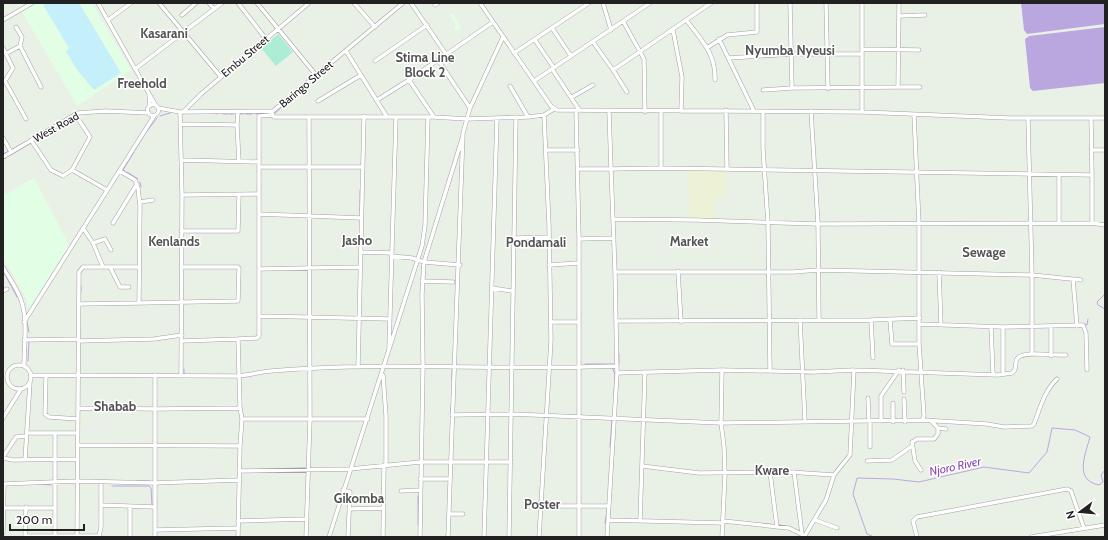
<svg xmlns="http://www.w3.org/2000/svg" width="1108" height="540" viewBox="0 0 1108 540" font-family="Cabin,sans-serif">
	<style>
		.commercial { fill: #edf2d6 }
		.education { fill: #e2ffe6 }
		.grass { fill: #adecd5 }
		.park { fill: #c4effb }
		.parking { fill: #ededed }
		.water { fill: #bba7e0 }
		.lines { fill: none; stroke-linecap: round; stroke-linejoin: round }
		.stream { stroke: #bba7e0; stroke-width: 1 }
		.minor-casing { stroke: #a2a2a2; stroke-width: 4.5 }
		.minor { stroke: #fff; stroke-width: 3.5 }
		.labels { text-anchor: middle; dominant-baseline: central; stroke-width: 3; stroke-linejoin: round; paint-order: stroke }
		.street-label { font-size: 11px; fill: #212121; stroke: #fff }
		.water-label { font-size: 12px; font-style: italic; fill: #8d49b4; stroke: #fff }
		.quarter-label { font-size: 13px; font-weight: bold; fill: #545454; stroke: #fff }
	</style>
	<rect width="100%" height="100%" fill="#e9f1e7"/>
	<!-- commercial -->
	<path class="commercial" d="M 688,171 L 726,172 L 726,195 L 715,196 L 716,219 L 690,217 Z"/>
	<!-- education -->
	<path class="education" d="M 17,3 L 92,3 L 131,70 L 77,106 Z
		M 453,13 L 461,28 L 456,31 L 454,27 L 456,26 L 450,15 Z
		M 34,178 L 69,245 L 29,309 L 25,295 L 3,258 L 3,196 Z"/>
	<!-- grass -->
	<path class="grass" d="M 278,34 L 293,52 L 276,66 L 261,48 Z"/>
	<!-- park -->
	<path class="park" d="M 46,3 L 79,3 L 121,73 L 94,90 L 77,70 L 66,51 L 69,48 L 43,5 Z"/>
	<!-- parking -->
	<path class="parking" d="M 88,427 L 100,427 L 100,435 L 88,435 Z"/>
	<!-- water -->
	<path class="water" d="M 1021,3 L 1105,3 L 1105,24 L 1027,34 L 1024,30 Z
		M 1105,27 L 1105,83 L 1033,91 L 1030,88 L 1025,39 L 1029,36 Z"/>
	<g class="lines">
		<!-- stream -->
		<path class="stream" d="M 415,74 L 444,53
			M 321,75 L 327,69
			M 317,78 L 320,76
			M 310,84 L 315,80
			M 304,90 L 308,86
			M 297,95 L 302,91
			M 291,100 L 295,97
			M 287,103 L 289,101
			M 281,108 L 285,105
			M 213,113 L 217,114
			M 275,113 L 280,109
			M 223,114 L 228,114
			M 230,114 L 233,114
			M 240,114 L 243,114
			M 246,114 L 252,114
			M 256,114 L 261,114
			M 160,116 L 170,113
			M 43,131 L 53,126
			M 147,131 L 157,118
			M 45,134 L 54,129
			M 11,150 L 25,142
			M 135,150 L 146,132
			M 3,154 L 9,151
			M 9,156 L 31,143
			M 3,159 L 6,158
			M 125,171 L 123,170 L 134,152
			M 127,172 L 138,179
			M 140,182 L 141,187
			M 360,197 L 360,190
			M 360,204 L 360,198
			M 360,206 L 360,210
			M 3,271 L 17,297
			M 81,286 L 81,292
			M 1105,294 L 1097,302 L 1098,305 L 1105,309
			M 27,322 L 29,332
			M 1083,324 L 1087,325 L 1088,319
			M 77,349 L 77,341
			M 28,361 L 29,341
			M 585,364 L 614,364
			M 619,364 L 619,354
			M 612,367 L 615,374 L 614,393
			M 184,369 L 184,374
			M 452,369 L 452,381
			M 451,412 L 451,407
			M 610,447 L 612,420
			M 137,481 L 149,481
			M 39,484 L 51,485
			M 112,486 L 149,486 L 151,488 L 152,505
			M 539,501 L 539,506
			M 605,523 L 607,510
			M 418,525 L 418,496
			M 874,537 L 867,534 L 853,494 L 857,478 L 893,479 L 919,482 L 984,467 L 1029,473 L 1047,452 L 1052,428 L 1075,430 L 1090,437 C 1086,453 1073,480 1099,485 L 1103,482 L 1101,475 L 1105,470"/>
		<defs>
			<path id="minor" d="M 98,3 L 156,106
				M 159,3 L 221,77
				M 209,3 L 214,9
				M 238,3 L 266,39
				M 257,3 L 316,75
				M 354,3 L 375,27
				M 411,3 L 446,54
				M 480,3 L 551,106 L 557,110 L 862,112 L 862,3
				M 603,3 L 611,30
				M 790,3 L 792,88 L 898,87 L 899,3
				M 826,3 L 828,89
				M 435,5 L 438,3
				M 182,15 L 196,3
				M 900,16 L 925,15
				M 3,20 L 32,3
				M 108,20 L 131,3
				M 623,21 L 644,59 L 645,112
				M 687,21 C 702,41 716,54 715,80
				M 16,27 L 22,37 L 20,46
				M 552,28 L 571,56
				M 673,30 L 682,77 L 681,111
				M 719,39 L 754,111
				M 535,40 L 554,68
				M 593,42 L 613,70 L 711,3
				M 3,48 L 13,68 L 5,81 L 26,119
				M 707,48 L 727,35 L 757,32 L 757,3
				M 862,49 L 919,50
				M 346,51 L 387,117
				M 7,53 L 20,46 L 41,87
				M 514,53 L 589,3
				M 729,58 L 791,54 L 862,54
				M 438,60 L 493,22
				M 375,61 L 427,25
				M 135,69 L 222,3
				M 552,69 L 580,111
				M 613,70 L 627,92
				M 409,80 L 438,60 L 470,108
				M 534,81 L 650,3
				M 510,86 L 528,117
				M 898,87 L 920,87
				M 763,90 L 792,88
				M 149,94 L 150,106
				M 572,97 L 593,85
				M 377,100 L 409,80 L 434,117
				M 318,101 L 361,75
				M147.5 110a5.5 5.5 0 1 1 11 0a5.5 5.5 0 1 1-11 0Z
				M 158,108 L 180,112 L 273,111 L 403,3
				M 726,110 L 727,170
				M 576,111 L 579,239 L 579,537
				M 609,111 L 611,169 L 661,168 L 1092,175 L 1092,223
				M 661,111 L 661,168
				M 811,111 L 818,224 L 819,320
				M 180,112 L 182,195 L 181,376
				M 183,112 L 201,94 L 309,3
				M 271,112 L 274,117 L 434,117 L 467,119 L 528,117 L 544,115 L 554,109
				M 763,112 L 763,149 L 768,223 L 770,371
				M 862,112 L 1009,118 L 1105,118
				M 75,114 L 90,137 L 72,170 L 107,190
				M 1091,118 L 1092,175
				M 180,124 L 237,125 L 239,161
				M 237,125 L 238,112
				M 3,138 L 11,152
				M 31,140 L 51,170 L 63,176 L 72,170
				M 546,150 L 578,150
				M 1092,150 L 1105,150
				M 3,157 L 78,113 L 106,111 L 149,113
				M 181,160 L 259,162
				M 259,167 L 363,167
				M 578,169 L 611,169 L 615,272 L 617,373 L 607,537
				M 182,195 L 259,194
				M 140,202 L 153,200
				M 259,214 L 361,218
				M 613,219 L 696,220 L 818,224 L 1092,223 L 1105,225
				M 113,223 L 137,184
				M 1059,223 L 1059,175
				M 83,228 L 93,243 L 103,267
				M 181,231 L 238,231 L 239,195
				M 515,238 L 549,237
				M 579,239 L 614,238
				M 93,243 L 105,239 L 111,250
				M 361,252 L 392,253
				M 391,256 L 412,258 L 424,262 L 422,294 L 423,366 L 420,537
				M 460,265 L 424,262 L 462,139
				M 549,265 L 579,263
				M 3,267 C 9,278 17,288 21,300 C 28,318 24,346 24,365
				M 110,267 L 120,287 L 129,287
				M 259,269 L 360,267
				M 678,271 L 681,322
				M 615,272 L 793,272 L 818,270 L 1032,275 L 1028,118
				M 939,272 L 941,325
				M 1073,279 L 1077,326
				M 422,281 L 453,282
				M 492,288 L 512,291
				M 3,291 L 7,289
				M 139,303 L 238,301 L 239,269 L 238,267 L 182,267
				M 79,304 L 139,303 L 140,206 L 138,188 L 135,180 L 120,171
				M 259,316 L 390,319
				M 800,320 L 805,421
				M 871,320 L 873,358
				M 890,320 L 892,344 L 919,344
				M 617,321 L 871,320 L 920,318
				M 24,322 L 154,116
				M 550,322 L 579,322
				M 919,324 L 1003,327 L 1083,325 L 1086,333 L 1087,370
				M 991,327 L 993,374
				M 238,339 L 257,338 L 259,336 L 259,116 L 272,115
				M 24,340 L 77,339 L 79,341 L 154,339 L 182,335
				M 389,348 L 396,117
				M 1032,353 L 1032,275 L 1081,280
				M 1051,356 L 1051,326
				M7 377a12 12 0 1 1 24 0a12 12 0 1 1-24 0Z
				M 358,367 L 364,116
				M 903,370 L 904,392
				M 617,373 L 722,370 L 814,372 L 854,370 L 998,375 L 1012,373 C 1018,369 1014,364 1017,359 C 1022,350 1056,356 1066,355
				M 1003,374 L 1003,327
				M 31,375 L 238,376 C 249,375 260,372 271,371 C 386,361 502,371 617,366
				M 46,375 L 45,414 L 49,417 L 78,419
				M 383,375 L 386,416 L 386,464
				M 868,398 L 869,421
				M 904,399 L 905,422
				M 79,408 L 156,409 L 240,408 L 238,339 L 182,341
				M 240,408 L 242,419 L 240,446
				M 452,415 L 512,414 L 721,423 L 922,420 L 924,416 L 919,344 L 919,224 L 914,115
				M 3,418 L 21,389
				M 242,419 L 368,419
				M 922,420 L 987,424 L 1004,427 L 1032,426 L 1034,424 C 1040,409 1044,391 1057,379
				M 870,421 L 870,447
				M 881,421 L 881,396 L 899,370
				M 931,421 L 938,428 L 946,429
				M 893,422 L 893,403
				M 27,433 L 77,433
				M 77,445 L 240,446 L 238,537
				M 3,457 L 16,437 L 26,436
				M 3,458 L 13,460 L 77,459
				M 25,460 L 30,382
				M 867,461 L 892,460 L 912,446
				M 642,466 L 699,473 L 789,472 L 834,475
				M 921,470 L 915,461 L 912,442 L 917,439 L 934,439 L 938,434 L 938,428
				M 239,471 L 350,469 L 420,462 L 511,462
				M 770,472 L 777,527
				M 794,472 L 802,534
				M 420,479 L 450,479
				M 3,484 L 77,481 L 154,483 L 238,480
				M 343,490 L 350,492 L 348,537
				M 401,491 L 420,490
				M 101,505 L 154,507
				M 541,506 L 609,506
				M 4,508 L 55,508
				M 349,509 L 384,508
				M 449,514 L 463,514
				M 608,520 L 723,523
				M 815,520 L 837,528
				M 238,521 L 307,519
				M 640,521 L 645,372
				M 723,521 L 789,528 L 805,536
				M 155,530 L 238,528
				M 3,533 L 4,484
				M 25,536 L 99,536 L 101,527 L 101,482
				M 25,537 L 26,507
				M 55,537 L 55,433
				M 77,537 L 79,272 L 83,267 L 139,267
				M 130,537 L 130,507
				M 155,537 L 155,375
				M 306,537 L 310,419 L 309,117
				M 329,537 L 422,246 L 425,226 L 428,117
				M 383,537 L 384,465
				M 447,537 L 448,537 L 463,133 L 470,108 L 503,37
				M 484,537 L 497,118
				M 509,537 L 516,117
				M 539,537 L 551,340 L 549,225 L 544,115
				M 722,537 L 725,474 L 724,446 L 721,423 L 722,370
				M 804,537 L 826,500 L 834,475 L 850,455 L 854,370
				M 917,537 L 913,521 L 917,517 L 1067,489 L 1071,491 L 1084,528
				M 1031,537 L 1105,525"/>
		</defs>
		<!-- minor casing -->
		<use href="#minor" class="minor-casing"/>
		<!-- minor -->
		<use href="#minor" class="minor"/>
	</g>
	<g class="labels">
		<!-- street labels -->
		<g class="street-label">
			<text transform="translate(245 56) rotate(-40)">Embu Street</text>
			<text transform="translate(306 84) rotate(-40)">Baringo Street</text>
			<text transform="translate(56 127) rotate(-29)">West Road</text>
		</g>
		<!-- water labels -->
		<g class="water-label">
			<text transform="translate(955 466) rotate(-12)">Njoro River</text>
		</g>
		<!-- quarter labels -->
		<g class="quarter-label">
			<text x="164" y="33">Kasarani</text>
			<text x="790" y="50">Nyumba Nyeusi</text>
			<text x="425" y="57">Stima Line<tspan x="425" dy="15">Block 2</tspan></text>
			<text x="142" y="83">Freehold</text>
			<text x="357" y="240">Jasho</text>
			<text x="174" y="241">Kenlands</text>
			<text x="689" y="241">Market</text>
			<text x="536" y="242">Pondamali</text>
			<text x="984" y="252">Sewage</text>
			<text x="115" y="406">Shabab</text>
			<text x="772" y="470">Kware</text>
			<text x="359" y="498">Gikomba</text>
			<text x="542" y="504">Poster</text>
		</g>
	</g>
	<!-- border -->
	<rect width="1108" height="540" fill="none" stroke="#212121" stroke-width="8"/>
	<!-- north arrow -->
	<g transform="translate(1080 512) rotate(254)" stroke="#ffffff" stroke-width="3" paint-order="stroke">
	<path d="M0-3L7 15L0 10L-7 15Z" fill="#212121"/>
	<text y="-6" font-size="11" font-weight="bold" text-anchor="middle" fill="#212121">N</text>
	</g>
	<!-- scale -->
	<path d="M10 524v6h74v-6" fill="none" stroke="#212121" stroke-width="2"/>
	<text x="16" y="524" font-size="12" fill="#212121" stroke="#ffffff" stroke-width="3" paint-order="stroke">200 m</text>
</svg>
